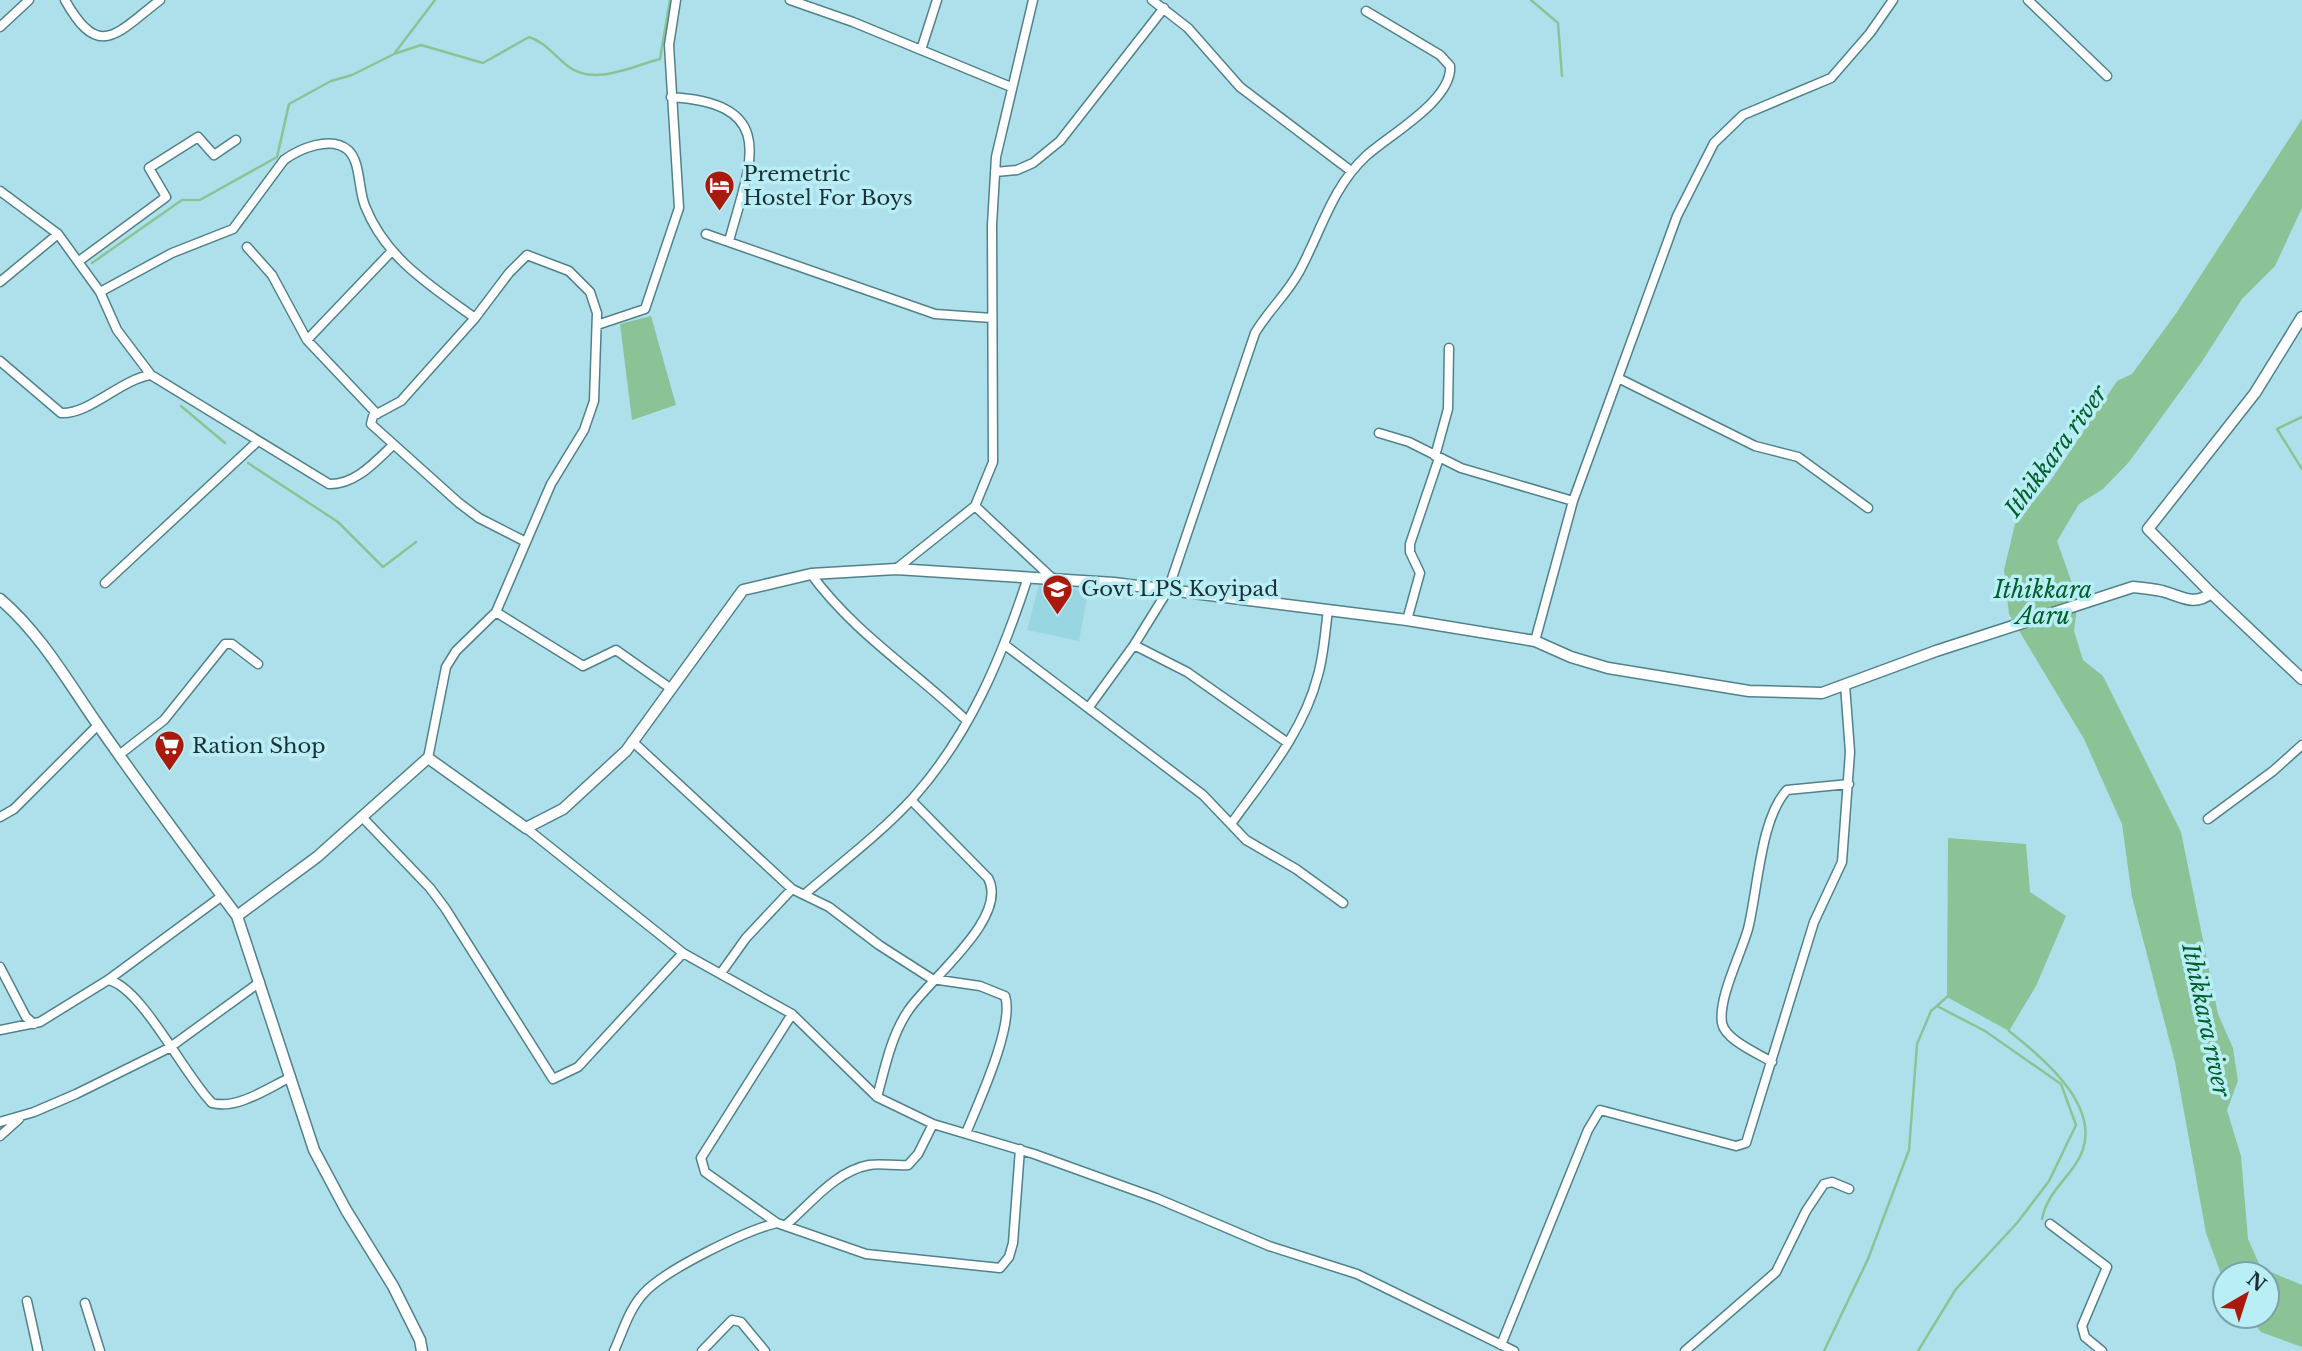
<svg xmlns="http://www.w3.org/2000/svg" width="2302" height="1351" viewBox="0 0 2302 1351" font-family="'Libre Baskerville',serif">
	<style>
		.built { fill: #98d6e1 }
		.water { fill: #8bc396 }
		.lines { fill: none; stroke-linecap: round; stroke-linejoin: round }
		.stream { stroke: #8bc396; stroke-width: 2.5 }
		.minor-casing { stroke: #51828a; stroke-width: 11 }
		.tertiary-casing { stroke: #51828a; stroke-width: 13 }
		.minor { stroke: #fff; stroke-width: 8 }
		.tertiary { stroke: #fff; stroke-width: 10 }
		.labels { text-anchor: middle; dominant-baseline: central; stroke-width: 7; stroke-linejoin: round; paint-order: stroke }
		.poi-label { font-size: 21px; fill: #1c3134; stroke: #baeef7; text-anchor: start }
		.water-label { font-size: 23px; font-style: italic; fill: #015f29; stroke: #baeef7 }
	</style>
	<rect width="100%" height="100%" fill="#ade0ea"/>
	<!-- built -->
	<path class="built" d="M 1040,581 L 1088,592 L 1079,641 L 1027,630 Z"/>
	<!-- water -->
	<path class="water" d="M 2302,119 L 2302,208 L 2275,266 L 2242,299 L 2201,363 L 2129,462 L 2103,489 L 2079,504 L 2057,541 L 2078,600 L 2074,631 L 2083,660 L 2103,676 L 2181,832 L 2218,1014 L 2233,1048 L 2238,1081 L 2227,1110 L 2241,1156 L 2248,1239 L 2261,1268 L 2302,1285 L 2302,1347 L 2261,1332 L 2248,1316 L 2267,1316 L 2267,1274 L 2225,1274 L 2225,1285 L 2206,1233 L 2175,1062 L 2132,897 L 2122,824 L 2084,739 L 2009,614 L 2004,570 L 2015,524 L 2051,480 L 2117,381 L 2132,374 L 2177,312 Z
		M 651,316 L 676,405 L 632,420 L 620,324 Z
		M 1948,838 L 2026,844 L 2030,892 L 2066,916 L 2036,986 L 2009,1031 L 1947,997 Z"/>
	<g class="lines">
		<!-- stream -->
		<path class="stream" d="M 1531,0 L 1558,23 L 1562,76
			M 394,54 L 435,0
			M 92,263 L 182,200 L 200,200 L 277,157 L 289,104 L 331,81 L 352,75 L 394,54 L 421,45 L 483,63 L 529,37 C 547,43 554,56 569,67 C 595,86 632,66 660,59 L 670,0
			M 181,406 L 225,443
			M 2302,417 L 2277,429 L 2302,469
			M 248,463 L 338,522 L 383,567 L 416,542
			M 2009,1031 C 2046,1060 2111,1114 2075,1165 C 2062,1184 2047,1195 2042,1219
			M 1824,1351 L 1868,1259 L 1909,1150 L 1917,1044 L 1931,1011 L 1947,997
			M 1918,1351 L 1956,1289 L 2017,1223 L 2049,1181 L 2076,1125 L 2061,1084 L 1985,1031 L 1937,1006"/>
		<defs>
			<path id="minor" d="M 65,0 C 99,61 116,34 160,0
				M 790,0 L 853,22 L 1011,87
				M 1152,0 L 1188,28 L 1240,87 L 1351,171
				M 2028,0 L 2107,76
				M 0,27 L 29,0
				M 921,50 L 937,0
				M 671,97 C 781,104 750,163 729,241
				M 995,172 L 1017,170 L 1033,163 L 1060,141 L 1164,8
				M 0,191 L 58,234
				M 706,234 L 935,314 L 992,318
				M 247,247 L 272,275 L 307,340 L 377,414
				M 79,261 L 166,197 L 149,168 L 198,137 L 214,155 L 236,140
				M 0,282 L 58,234 L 100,292 L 172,253 L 233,229 L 284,160 C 299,149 331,135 348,150 C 361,162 358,189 365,206 C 386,259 431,286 475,318 L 509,273 L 527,255 L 569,271 L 590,292 L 597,313 L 594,401 L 584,430 L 551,484 L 496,612 L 456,651 L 446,667 L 428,758
				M 100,292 L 117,330 L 151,375
				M 475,318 L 401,401 L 373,416 L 371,424 L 459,503 L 479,518 L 526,542
				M 597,325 L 645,309 L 679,208 L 669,45 L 676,0
				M 307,340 L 391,252
				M 0,361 L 61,413 C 89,415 121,379 151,375 L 329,484 C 355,485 375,462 392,446
				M 1618,378 L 1755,446 L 1798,457 L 1868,508
				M 1379,433 L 1409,442 L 1461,468 L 1573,501
				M 1435,456 L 1448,409 L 1449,348
				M 975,506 L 1053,579
				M 896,569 L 975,506 L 993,462 L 992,225 L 996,157 L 1033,0
				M 811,574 C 854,633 915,671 967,721
				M 105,583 L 258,441
				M 496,612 L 583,666 L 616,650 L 670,688
				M 1407,620 L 1420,573 L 1410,552 L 1410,544 L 1439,458
				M 1535,641 L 1573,501 L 1677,216 L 1714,143 L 1743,115 L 1831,78 L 1870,33 L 1893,0
				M 1005,645 L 1203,795 L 1246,840 L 1296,869 L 1343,903
				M 1134,645 L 1187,672 L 1288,743
				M 1089,707 L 1134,645 L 1168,590 L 1255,333 C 1268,311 1287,294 1299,272 C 1320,234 1332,187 1366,156 C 1389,135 1453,100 1450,66 L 1440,55 L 1366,11
				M 632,741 L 792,889 L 829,907 L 879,945 L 932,979 L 980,986 L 1005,996 C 1015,1024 978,1104 966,1133
				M 119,755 L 164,720 L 225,644 L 232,644 L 258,664
				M 0,817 L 14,809 L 98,725
				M 362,817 L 430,888 L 445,908 L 553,1079 L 578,1067 L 683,953
				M 2208,819 L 2273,771 L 2302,745
				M 1231,824 C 1264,778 1304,731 1318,675 C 1324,654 1325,632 1328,610
				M 526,828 L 683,953 L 792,1014 L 877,1097 L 933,1124 L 1034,1154 L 1156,1198 L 1269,1246 L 1357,1274 L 1514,1351
				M 805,894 C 841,863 881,833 913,798 C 970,734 1002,657 1028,577
				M 0,967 L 26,1017 L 34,1024
				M 721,973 L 746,938 L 792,889
				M 108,980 L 222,896
				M 0,1030 L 40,1022 L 108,980 C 141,986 184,1075 212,1103 C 237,1110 268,1088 291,1077
				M 1772,1062 C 1759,1054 1725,1040 1722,1023 C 1718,998 1741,954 1748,929 C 1758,890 1760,819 1787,790 L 1849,784
				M 877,1097 C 885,1068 891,1036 908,1011 C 927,981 1010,918 988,878 L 911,800
				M 0,1122 L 34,1112 L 76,1094 L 169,1048 L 260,982
				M 0,1136 L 19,1119
				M 777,1223 L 705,1172 L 701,1158 L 792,1014
				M 787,1224 C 811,1203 836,1171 869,1165 C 881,1163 895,1166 908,1165 L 918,1154 L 933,1124
				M 2050,1224 L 2107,1267 L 2082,1326 L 2085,1337 L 2102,1351
				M 27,1301 L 38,1351
				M 85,1303 L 100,1351
				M 1501,1345 L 1588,1130 L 1600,1110 L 1736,1146 L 1746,1143 L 1814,922 L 1842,862 L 1850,752 L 1845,685
				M 614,1351 C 623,1331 629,1309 644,1293 C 665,1270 746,1230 777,1223 L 866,1254 L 1000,1268 L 1009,1257 L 1013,1243 L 1020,1149
				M 702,1351 L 732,1320 L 741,1322 L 765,1351
				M 1685,1351 L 1776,1272 L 1806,1211 L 1824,1184 L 1832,1182 L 1849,1189"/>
			<path id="tertiary" d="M 2211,593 L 2302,679
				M 0,599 C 41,634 68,682 98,725 C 143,790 190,853 237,916 L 317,857 L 428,758 L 526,828 L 563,809 L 626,751 L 743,590 L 811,574 L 896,569 L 1114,583 L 1407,620 L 1535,641 L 1571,657 L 1608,668 L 1749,691 L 1822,693 L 1936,651 L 2133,587 C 2143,588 2153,589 2162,591 C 2181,596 2194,607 2211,593 L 2148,529 L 2255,393 L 2302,317
				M 237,916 L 314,1150 L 346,1210 L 393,1286 L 420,1340 L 422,1351"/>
		</defs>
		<!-- minor casing -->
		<use href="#minor" class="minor-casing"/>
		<!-- tertiary casing -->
		<use href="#tertiary" class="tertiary-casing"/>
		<!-- minor -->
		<use href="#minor" class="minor"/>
		<!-- tertiary -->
		<use href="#tertiary" class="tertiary"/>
	</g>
	<!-- icons -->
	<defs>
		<symbol id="hotel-pin" viewBox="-11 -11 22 30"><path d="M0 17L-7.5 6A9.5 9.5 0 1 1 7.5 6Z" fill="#aa190c" stroke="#baeef7"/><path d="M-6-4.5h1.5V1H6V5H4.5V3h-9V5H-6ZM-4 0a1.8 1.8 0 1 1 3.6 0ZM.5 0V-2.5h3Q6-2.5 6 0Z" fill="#fff"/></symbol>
		<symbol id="school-pin" viewBox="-11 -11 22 30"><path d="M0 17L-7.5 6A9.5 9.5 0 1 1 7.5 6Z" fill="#aa190c" stroke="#baeef7"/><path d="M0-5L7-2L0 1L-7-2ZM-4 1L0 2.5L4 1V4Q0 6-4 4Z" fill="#fff"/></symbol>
		<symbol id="supermarket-pin" viewBox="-11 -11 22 30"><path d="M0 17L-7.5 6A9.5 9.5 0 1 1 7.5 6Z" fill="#aa190c" stroke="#baeef7"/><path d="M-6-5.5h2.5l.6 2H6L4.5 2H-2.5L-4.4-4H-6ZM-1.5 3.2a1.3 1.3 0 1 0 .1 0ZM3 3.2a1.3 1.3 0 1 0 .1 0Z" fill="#fff"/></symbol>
	</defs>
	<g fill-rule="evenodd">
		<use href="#hotel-pin" x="702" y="168" width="35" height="47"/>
		<use href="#school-pin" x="1040" y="572" width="35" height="47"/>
		<use href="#supermarket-pin" x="152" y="728" width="35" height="47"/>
	</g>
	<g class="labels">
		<!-- poi labels -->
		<g class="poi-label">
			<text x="743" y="174">Premetric<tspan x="743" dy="24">Hostel For Boys</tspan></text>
			<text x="1081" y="589">Govt LPS Koyipad</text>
			<text x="192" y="746">Ration Shop</text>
		</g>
		<!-- water labels -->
		<g class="water-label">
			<text transform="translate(2056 451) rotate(-54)">Ithikkara river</text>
			<text x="2043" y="590">Ithikkara<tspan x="2043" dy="26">Aaru</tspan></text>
			<text transform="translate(2206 1020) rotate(78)">Ithikkara river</text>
		</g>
	</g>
	<!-- north arrow -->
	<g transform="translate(2246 1295) rotate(39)"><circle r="33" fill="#baeef7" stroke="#7ba2a9" stroke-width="2"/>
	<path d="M0-5L12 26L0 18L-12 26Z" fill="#aa190c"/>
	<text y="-10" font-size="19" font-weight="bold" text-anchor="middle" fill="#1c3134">N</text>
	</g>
</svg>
